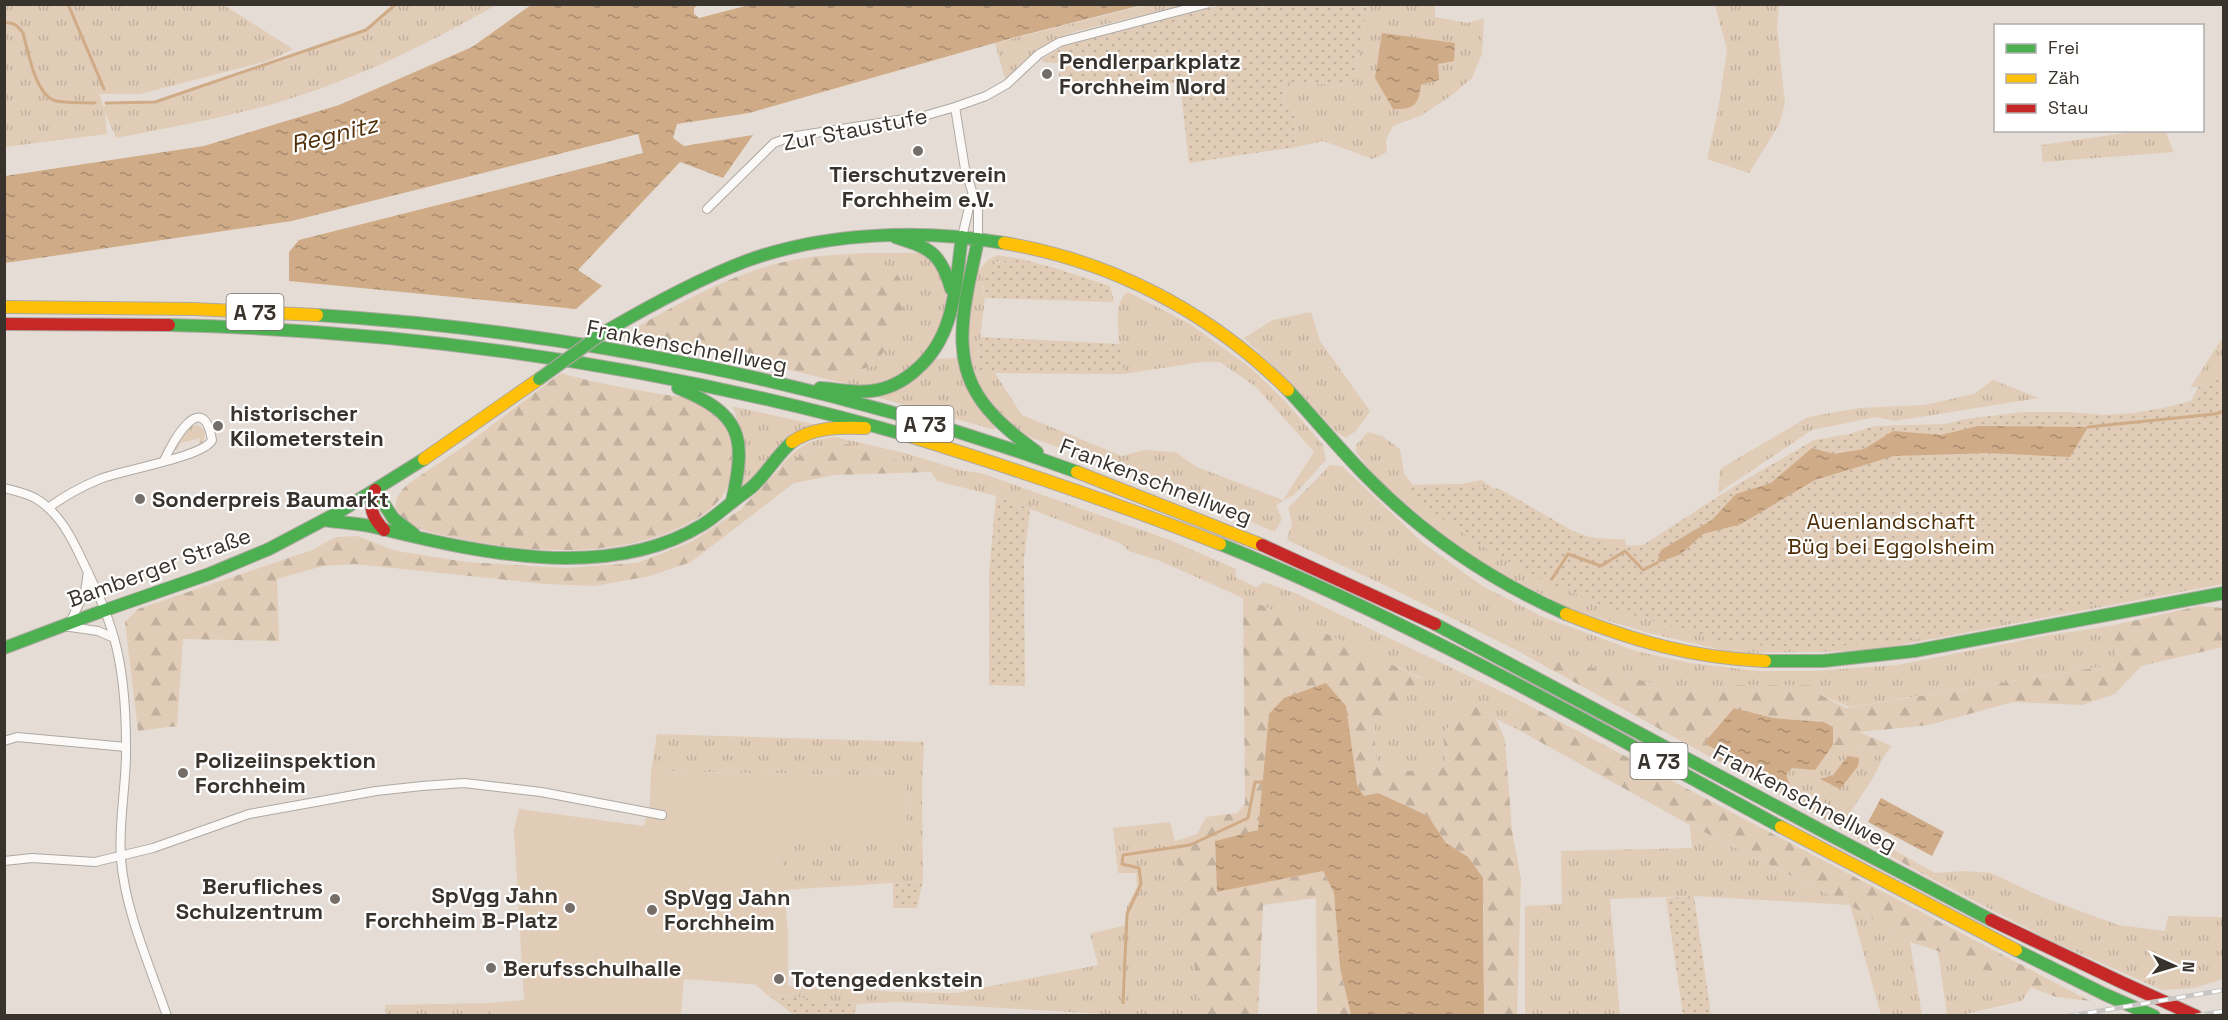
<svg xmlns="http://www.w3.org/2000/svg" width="2228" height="1020" viewBox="0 0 2228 1020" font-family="'Space Grotesk',sans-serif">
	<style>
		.grass { fill: url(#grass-tufts); fill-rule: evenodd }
		.forest { fill: url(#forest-firs) }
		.park { fill: url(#park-dots) }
		.pitch { fill: #e1ccb7 }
		.water { fill: url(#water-ripples) }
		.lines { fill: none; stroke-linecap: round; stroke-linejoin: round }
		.stream { stroke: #cfab87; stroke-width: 3 }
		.street-casing { stroke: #aea8a2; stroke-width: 10 }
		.fast-casing { stroke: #aea8a2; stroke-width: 14 }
		.slow-casing { stroke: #aea8a2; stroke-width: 14 }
		.jam-casing { stroke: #aea8a2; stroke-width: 14 }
		.street { stroke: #fbfaf9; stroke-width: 8 }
		.fast { stroke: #4caf50; stroke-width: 12 }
		.slow { stroke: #ffc107; stroke-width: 12 }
		.jam { stroke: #c62828; stroke-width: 12 }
		.rail-casing { stroke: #c8c5c3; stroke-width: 5 }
		.rail { stroke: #fff; stroke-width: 3; stroke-dasharray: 9; stroke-linecap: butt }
		.fast-bridge-casing { stroke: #aea8a2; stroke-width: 14; stroke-linecap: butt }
		.fast-bridge { stroke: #4caf50; stroke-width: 12 }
		.poi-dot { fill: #756e68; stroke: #fff; stroke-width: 2 }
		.labels { text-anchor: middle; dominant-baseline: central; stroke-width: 4.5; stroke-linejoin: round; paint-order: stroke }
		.shield { fill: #fff; stroke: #74706c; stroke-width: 1.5 }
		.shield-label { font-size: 21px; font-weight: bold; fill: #39332d }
		.poi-label { font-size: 22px; font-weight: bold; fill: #39332d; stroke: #fff; text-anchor: start }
		.street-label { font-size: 22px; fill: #39332d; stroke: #fff }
		.park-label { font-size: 22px; fill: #4e2e06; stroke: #fff }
		.water-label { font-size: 24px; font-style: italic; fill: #513009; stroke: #fff }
	</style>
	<defs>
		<pattern id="grass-tufts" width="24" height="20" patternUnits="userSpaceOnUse" patternTransform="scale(1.5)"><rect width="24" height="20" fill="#e1ccb7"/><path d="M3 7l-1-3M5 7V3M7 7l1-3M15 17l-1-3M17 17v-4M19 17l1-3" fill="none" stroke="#c2b09e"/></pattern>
		<pattern id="forest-firs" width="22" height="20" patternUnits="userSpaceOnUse" patternTransform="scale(1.5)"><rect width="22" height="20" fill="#e1ccb7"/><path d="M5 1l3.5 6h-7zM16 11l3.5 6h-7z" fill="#c2b09e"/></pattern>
		<pattern id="park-dots" width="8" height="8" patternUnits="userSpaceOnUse" patternTransform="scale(1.5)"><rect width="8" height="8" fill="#e1ccb7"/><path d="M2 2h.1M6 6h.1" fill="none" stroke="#c2b09e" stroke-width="1.8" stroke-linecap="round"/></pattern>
		<pattern id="water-ripples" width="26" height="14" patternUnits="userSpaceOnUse" patternTransform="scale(1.5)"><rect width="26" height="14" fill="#cfab87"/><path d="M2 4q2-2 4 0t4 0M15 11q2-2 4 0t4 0" fill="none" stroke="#a98c6f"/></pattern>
	</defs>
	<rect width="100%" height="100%" fill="#e5ddd5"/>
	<!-- grass -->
	<path class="grass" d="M 4,5 L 224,5 L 293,49 L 271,60 L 140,94 L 99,94 L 104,108 L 106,103 L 156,102 L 366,30 L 396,5 L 496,5 C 421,48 342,86 258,108 C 211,120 163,129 116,138 L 105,112 L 107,134 L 5,147 Z
		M 1146,5 L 1184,5 L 1077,31 L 1055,39 L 1005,79 L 995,43 Z
		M 1367,5 L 1435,5 L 1435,17 L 1468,23 L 1484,18 L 1482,54 L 1472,78 L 1452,95 L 1422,115 L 1393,126 L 1386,140 L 1387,152 L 1373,159 L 1323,141 L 1296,147 L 1294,108 L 1284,106 L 1286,82 L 1354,85 ZM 1382,33 L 1439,80 L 1421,85 Z
		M 1732,5 L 1779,5 L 1777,28 L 1785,103 L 1779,125 L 1749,173 L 1707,159 L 1718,110 L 1727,50 L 1715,5 L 1732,6 Z
		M 2140,131 L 2165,131 L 2174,152 L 2043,162 L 2041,145 Z
		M 868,253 L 919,253 L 934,259 L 945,278 L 947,300 L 941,330 L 919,363 L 881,385 L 859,386 L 826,379 L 873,366 L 870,269 Z
		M 997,255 L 1021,259 L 996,262 L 982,286 L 985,298 L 976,370 L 995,373 L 1022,415 L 1122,456 L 1144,450 L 1175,452 L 1197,467 L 1283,500 L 1314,452 L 1256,387 L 1220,362 L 1201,362 L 1124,374 C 1122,356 1109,303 1128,292 L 1190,324 L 1251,368 L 1284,400 L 1323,445 L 1326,460 L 1294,495 L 1283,500 L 1276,506 L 1282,519 L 1275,532 L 1146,477 L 1017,433 L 999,419 L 976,386 L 967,354 L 968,319 L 978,271 L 988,260 Z
		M 1311,312 L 1320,341 L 1370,411 L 1356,431 L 1346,438 L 1336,432 L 1295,387 L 1244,338 L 1273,320 Z
		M 2223,337 L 2223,380 L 2190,388 Z
		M 958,358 L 996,430 L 876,397 C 901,388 920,380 936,359 Z
		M 1993,380 L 2039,398 L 1895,421 L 1876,417 L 1812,430 L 1718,493 L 1720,469 L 1808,417 L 1859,408 L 1924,405 L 1974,394 Z
		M 732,406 L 817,425 L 746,489 L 741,486 L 739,424 Z
		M 197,425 C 206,429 206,434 203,442 L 199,444 L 200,438 L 180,443 L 177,450 L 174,450 L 190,427 Z
		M 1368,432 L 1382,436 L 1400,449 L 1404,473 L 1417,492 L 1482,480 C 1505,497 1530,517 1556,529 C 1570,536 1609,540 1625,539 L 1627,559 L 2223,538 L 2223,584 L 1868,651 L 1735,653 L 1649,633 L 1572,610 L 1467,556 L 1377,479 L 1356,452 L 1356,445 Z
		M 835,437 L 905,453 L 963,471 L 981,473 L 1170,540 L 1236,569 L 1235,577 L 1256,587 L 1264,582 L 1295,593 L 1515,698 L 1517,729 L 1496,719 L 1469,701 L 1443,734 L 1446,767 L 1409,771 L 1376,765 L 1374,714 L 1422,678 L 1160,561 L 1129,551 L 1122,544 L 996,496 L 937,481 L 931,472 L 848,444 L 811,449 L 778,470 C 795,448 807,440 835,437 Z
		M 1330,465 L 1342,466 L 1423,543 L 1484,587 L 1543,617 L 1636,651 L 1690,663 L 1758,671 L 1813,671 L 1897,665 L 2050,635 L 2110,626 L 2119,664 L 1849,707 L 1819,694 L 1736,685 L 1686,693 L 1615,673 L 1516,650 L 1395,590 L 1287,540 L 1292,523 L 1288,508 Z
		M 657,734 L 924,742 L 922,788 L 923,881 L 784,890 L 780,843 L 906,843 L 907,776 L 651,771 Z
		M 1833,745 L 1868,747 L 1883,758 L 1873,778 L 1844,822 L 1787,790 L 1789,782 L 1785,774 L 1792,768 L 1815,769 Z
		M 1170,822 L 1179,858 L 1202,1015 L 1121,1015 L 900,1002 L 857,1004 L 766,994 L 755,984 L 900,992 L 956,993 L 1098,965 L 1090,934 L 1126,925 L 1127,906 L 1137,887 L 1136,873 L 1118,873 L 1113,828 Z
		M 1690,825 L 1850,905 L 1910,942 L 1922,1015 L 1881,1015 L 1850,905 L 1694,896 L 1610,899 L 1620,1015 L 1525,1016 L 1525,906 L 1562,904 L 1561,851 L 1692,848 Z
		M 1964,871 L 1991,873 L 2042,897 L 2118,925 L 2165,931 L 2168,916 L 2223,917 L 2223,979 L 2194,988 L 2162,990 L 2054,942 L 1932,879 L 1935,873 Z
		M 1938,951 L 2031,987 L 2022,1001 L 1961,1015 L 1947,1015 Z
		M 490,1003 L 492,1015 L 386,1015 L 385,1005 Z"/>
	<!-- forest -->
	<path class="forest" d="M 868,253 L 871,269 L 894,270 L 904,284 L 902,327 L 873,366 L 826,379 L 680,342 L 648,341 L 619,337 C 677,305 738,268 804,258 C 825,255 847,254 868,253 Z
		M 561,373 C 592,382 623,388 655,393 C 668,396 686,396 699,402 C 704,404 709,410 713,414 C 733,432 733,438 732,465 C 731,493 716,508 692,521 C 627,559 529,554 457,538 C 438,534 414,531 399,515 C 390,504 400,491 408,484 L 467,444 Z
		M 848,444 L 931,472 L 835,475 L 794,483 L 691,562 L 650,576 L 595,586 L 545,584 L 355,564 L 323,566 L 277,579 L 279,641 L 183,639 L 177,726 L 138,731 L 125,622 L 138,609 L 312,550 L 336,537 L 357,536 L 397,551 L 466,562 L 565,568 L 637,563 L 691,542 L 740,510 L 778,470 L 811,449 Z
		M 1243,597 L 1345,642 L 1422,679 L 1408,690 L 1403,718 L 1374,715 L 1376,765 L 1409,771 L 1446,767 L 1443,734 L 1469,701 L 1496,719 L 1505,740 L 1512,831 L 1521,879 L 1517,1015 L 1484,1015 L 1484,905 L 1468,857 L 1446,843 L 1428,816 L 1364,796 L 1357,785 L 1269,714 L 1258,831 L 1215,841 L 1217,892 L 1323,871 L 1334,893 L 1340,968 L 1351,1015 L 1317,1015 L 1316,898 L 1263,905 L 1258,1015 L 1202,1015 L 1175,841 L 1197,834 L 1206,817 L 1237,813 L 1245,804 Z
		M 2200,606 L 2223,608 L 2223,647 L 2141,666 L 2115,694 L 2082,705 L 2013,702 L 1929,725 L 1859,732 L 1892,746 L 1883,758 L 1868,747 L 1833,745 L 1833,727 L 1824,722 L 1773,718 L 1734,708 L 1704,743 L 1935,873 L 1932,879 L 1516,650 L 1615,673 L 1686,693 L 1736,685 L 1810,685 L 1819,694 L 1846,708 L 2118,664 L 2110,626 Z
		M 1515,698 L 2090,1001 L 2056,997 L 1938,951 L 1910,942 L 1850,905 L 1690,825 L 1517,729 Z"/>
	<!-- park -->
	<path class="park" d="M 1274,5 L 1348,4 L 1367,7 L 1354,85 L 1286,82 L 1284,106 L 1294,108 L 1296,147 L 1189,163 L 1180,83 L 1058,85 L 1060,63 L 1042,62 L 1042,59 L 1064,46 L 1222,5 L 1261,5 L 1261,7 Z
		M 1021,259 L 1058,269 L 1110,286 L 1114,302 L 985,298 C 977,264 993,262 1021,259 Z
		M 980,337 L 1120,344 L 1124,374 L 995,373 L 976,370 Z
		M 2223,378 L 2223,578 L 1913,640 L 1824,647 L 1766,646 L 1712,639 L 1604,606 L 1538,578 L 1481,546 L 1425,506 L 1401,485 L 1458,484 L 1500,489 L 1573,531 L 1614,546 L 1643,545 L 1730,489 L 1814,440 L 1850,434 L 1874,426 L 1946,424 L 1965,419 L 2024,412 L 2067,412 L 2105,415 L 2133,413 L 2168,407 L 2191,401 L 2198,387 Z
		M 996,496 L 1030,509 L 1024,560 L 1025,686 L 989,685 L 989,574 Z
		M 923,881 L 917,908 L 893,908 L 893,883 Z
		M 1694,896 L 1711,1015 L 1683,1015 L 1666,898 Z
		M 766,994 L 857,1004 L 854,1015 L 794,1015 Z"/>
	<!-- pitch -->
	<path class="pitch" d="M 651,771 L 907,776 L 906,843 L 780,843 L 788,932 L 788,987 L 684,979 L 681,1015 L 492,1015 L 490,1003 L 524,1000 L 514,830 L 519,809 L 644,826 L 650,804 Z"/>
	<!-- water -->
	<path class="water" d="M 749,5 L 1142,5 L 1012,38 L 749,113 L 677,124 L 673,138 L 684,146 L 753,135 L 723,178 L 680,162 L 578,270 L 602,286 L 576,309 L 289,281 L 289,252 L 299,240 L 643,153 L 638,134 L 292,221 L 5,263 L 5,176 L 204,146 L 339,105 L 472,47 L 531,5 L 698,5 L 694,8 L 694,14 L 699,18 Z
		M 1382,33 L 1455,43 L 1454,61 L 1438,64 L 1439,80 L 1421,85 C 1419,105 1413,110 1393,109 L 1375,78 Z
		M 1978,426 L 2088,427 L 2070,457 L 1988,453 L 1894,456 L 1815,480 L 1741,524 L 1703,534 L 1681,554 L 1657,563 L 1661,550 L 1712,520 L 1736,494 L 1771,483 L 1812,448 L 1834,454 L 1864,449 L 1893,431 L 1941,435 Z
		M 1326,683 L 1346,706 L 1357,785 L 1364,796 L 1378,793 L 1428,816 L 1446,843 L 1468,857 L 1483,878 L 1484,1015 L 1351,1015 L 1340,968 L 1334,893 L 1323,871 L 1217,892 L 1215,841 L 1258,830 L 1269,714 L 1284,698 Z
		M 1734,708 L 1773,718 L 1824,722 L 1833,727 L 1833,745 L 1815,770 L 1792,768 L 1786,774 L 1789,783 L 1787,790 L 1704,743 Z
		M 1848,756 L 1859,758 L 1858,766 L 1840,789 L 1820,779 L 1833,775 Z
		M 1881,798 L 1944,832 L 1932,856 L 1868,822 Z"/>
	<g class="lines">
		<!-- stream -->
		<path class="stream" d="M 68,4 L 104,89
			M 4,23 C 14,22 18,26 23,33 C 28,51 35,92 53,100 C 65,104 83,102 95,103
			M 106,103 L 155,102 L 366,30 L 396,4
			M 2088,427 L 2215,414 L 2224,411
			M 1552,579 L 1568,554 L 1601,566 L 1625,551 L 1643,570 L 1657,563
			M 1123,1003 L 1127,914 L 1141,884 L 1139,868 L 1122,864 L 1123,855 L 1190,845 L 1248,818 L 1255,782 L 1263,782"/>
		<defs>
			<path id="street" d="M 707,209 L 774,143 L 790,137 L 924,116 L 955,107
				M 962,237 L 972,195
				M 978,239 L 978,210 L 965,169 L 955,107 L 986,96 L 1007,84 L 1039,54 L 1060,42 L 1206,4
				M 4,488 C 15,491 25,493 35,498 C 59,512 72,538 83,562 C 95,587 107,612 114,638 C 124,673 126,710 126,746 C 127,783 118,822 121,859 C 125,911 150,966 167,1016
				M 48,508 C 63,497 83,486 100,479 C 122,470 204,457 212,440 C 203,387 172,442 164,461
				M 70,622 L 85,592 L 88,572
				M 63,626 L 98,631 L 114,638
				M 4,741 L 17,737 L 126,747
				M 4,861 L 32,858 L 95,862 L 153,848 L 249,814 L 376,791 L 422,786 L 464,783 L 541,792 L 662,815"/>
			<path id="fast" d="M 895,237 C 929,248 941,252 951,289
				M 978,239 C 975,257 970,275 967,293 C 952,373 973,406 1037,452
				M 317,315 C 574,331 836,384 1077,472
				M 169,325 C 418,331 666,367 906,435
				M 603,333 C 649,306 696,280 746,261 C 825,232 921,229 1004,243
				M 678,388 C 741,414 747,436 732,501
				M 820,388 C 837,389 854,393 871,391 C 888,389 904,381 917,369 C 956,335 955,285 962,237
				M 1288,390 C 1315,419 1340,450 1368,478 C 1425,536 1492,581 1566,614
				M 375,490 L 393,518 L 414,534
				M 325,520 C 341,523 358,523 374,527 C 475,552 607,583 702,525 C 714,518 724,508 735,500 C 742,494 750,490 756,483 C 769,470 778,454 792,442
				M 1220,544 C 1414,622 1597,727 1781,827
				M 1435,624 L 1828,834 L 1991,920
				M 4,648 L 94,614 L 209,574 L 269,549 L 339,512 L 424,459
				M 1765,661 L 1823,661 L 1914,651 L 2224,593
				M 2016,950 L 2104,994 L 2154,1016"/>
			<path id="slow" d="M 1004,243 C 1112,261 1210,312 1288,390
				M 4,307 L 194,309 L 317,315
				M 906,435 C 1012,468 1117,503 1220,544
				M 792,442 C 813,427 840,427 865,428
				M 424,459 L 539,379
				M 1077,472 L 1262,545
				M 1566,614 C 1634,641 1692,658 1765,661
				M 1781,827 L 2016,950"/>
			<path id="jam" d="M 4,324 L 169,325
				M 375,490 C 369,508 371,516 384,530
				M 1262,545 L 1435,624
				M 1991,920 L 2121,982 L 2196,1016"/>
		</defs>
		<!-- street casing -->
		<use href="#street" class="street-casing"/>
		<!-- fast casing -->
		<use href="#fast" class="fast-casing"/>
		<!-- slow casing -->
		<use href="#slow" class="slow-casing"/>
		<!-- jam casing -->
		<use href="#jam" class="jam-casing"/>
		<!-- street -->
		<use href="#street" class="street"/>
		<!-- fast -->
		<use href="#fast" class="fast"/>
		<!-- slow -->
		<use href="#slow" class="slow"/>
		<!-- jam -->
		<use href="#jam" class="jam"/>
		<defs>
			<path id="rail" d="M 2070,1016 L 2224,990
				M 2196,1016 L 2224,1011"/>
		</defs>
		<!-- rail casing -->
		<use href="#rail" class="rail-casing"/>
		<!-- rail -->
		<use href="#rail" class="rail"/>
		<defs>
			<path id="fast-bridge" d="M 539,379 L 603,333"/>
		</defs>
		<!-- fast-bridge casing -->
		<use href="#fast-bridge" class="fast-bridge-casing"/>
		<!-- fast-bridge -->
		<use href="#fast-bridge" class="fast-bridge"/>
	</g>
	<!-- markers -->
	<g class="poi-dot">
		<circle cx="1047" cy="74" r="6"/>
		<circle cx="918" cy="151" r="6"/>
		<circle cx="218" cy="426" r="6"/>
		<circle cx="140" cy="499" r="6"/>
		<circle cx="183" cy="773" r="6"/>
		<circle cx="335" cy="899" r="6"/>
		<circle cx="570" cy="908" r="6"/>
		<circle cx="652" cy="910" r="6"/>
		<circle cx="491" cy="968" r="6"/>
		<circle cx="779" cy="979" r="6"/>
	</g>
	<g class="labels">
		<!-- shield labels -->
		<g class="shield">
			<rect x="226.5" y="294" width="57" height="36" rx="4.5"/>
			<rect x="896.5" y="406" width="57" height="36" rx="4.5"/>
			<rect x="1630.5" y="743" width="57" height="36" rx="4.5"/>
		</g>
		<g class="shield-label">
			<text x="255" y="312">A 73</text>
			<text x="925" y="424">A 73</text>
			<text x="1659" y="761">A 73</text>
		</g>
		<!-- poi labels -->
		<g class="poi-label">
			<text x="1059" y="61">Pendlerparkplatz<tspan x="1059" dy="25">Forchheim Nord</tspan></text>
			<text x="918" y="174" text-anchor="middle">Tierschutzverein<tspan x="918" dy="25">Forchheim e.V.</tspan></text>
			<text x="230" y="413">historischer<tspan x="230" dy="25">Kilometerstein</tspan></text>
			<text x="152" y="499">Sonderpreis Baumarkt</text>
			<text x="195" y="760">Polizeiinspektion<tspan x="195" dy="25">Forchheim</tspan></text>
			<text x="323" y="886" text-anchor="end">Berufliches<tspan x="323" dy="25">Schulzentrum</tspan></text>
			<text x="558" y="895" text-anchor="end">SpVgg Jahn<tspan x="558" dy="25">Forchheim B-Platz</tspan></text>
			<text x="664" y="897">SpVgg Jahn<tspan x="664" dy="25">Forchheim</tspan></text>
			<text x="503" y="968">Berufsschulhalle</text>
			<text x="791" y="979">Totengedenkstein</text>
		</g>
		<!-- street labels -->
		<g class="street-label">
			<text transform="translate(855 129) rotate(-11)">Zur Staustufe</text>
			<text transform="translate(687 346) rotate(11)">Frankenschnellweg</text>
			<text transform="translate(1156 481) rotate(21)">Frankenschnellweg</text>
			<text transform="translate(159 567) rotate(-20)">Bamberger Straße</text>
			<text transform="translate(1805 798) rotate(28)">Frankenschnellweg</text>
		</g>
		<!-- park labels -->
		<g class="park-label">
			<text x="1891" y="521">Auenlandschaft<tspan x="1891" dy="25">Büg bei Eggolsheim</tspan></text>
		</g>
		<!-- water labels -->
		<g class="water-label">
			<text transform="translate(334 134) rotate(-14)">Regnitz</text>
		</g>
	</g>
	<!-- border -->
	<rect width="2228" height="1020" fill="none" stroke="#39332d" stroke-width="12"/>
	<!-- legend -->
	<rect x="1994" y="24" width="210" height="108" fill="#ffffff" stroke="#b0adab" stroke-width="1.5"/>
	<rect x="2006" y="44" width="30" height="9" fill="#4caf50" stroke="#b0adab" stroke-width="1.5"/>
	<text x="2048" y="54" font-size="18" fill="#39332d">Frei</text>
	<rect x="2006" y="74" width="30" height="9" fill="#ffc107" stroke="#b0adab" stroke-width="1.5"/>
	<text x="2048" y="84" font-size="18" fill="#39332d">Zäh</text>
	<rect x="2006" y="104" width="30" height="9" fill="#c62828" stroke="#b0adab" stroke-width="1.5"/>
	<text x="2048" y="114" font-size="18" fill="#39332d">Stau</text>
	<!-- north arrow -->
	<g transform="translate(2174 966) rotate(94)" stroke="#ffffff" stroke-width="4.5" paint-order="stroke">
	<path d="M0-4.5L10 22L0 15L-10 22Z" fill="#39332d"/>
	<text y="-9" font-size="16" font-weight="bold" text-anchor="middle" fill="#39332d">N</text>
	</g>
</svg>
